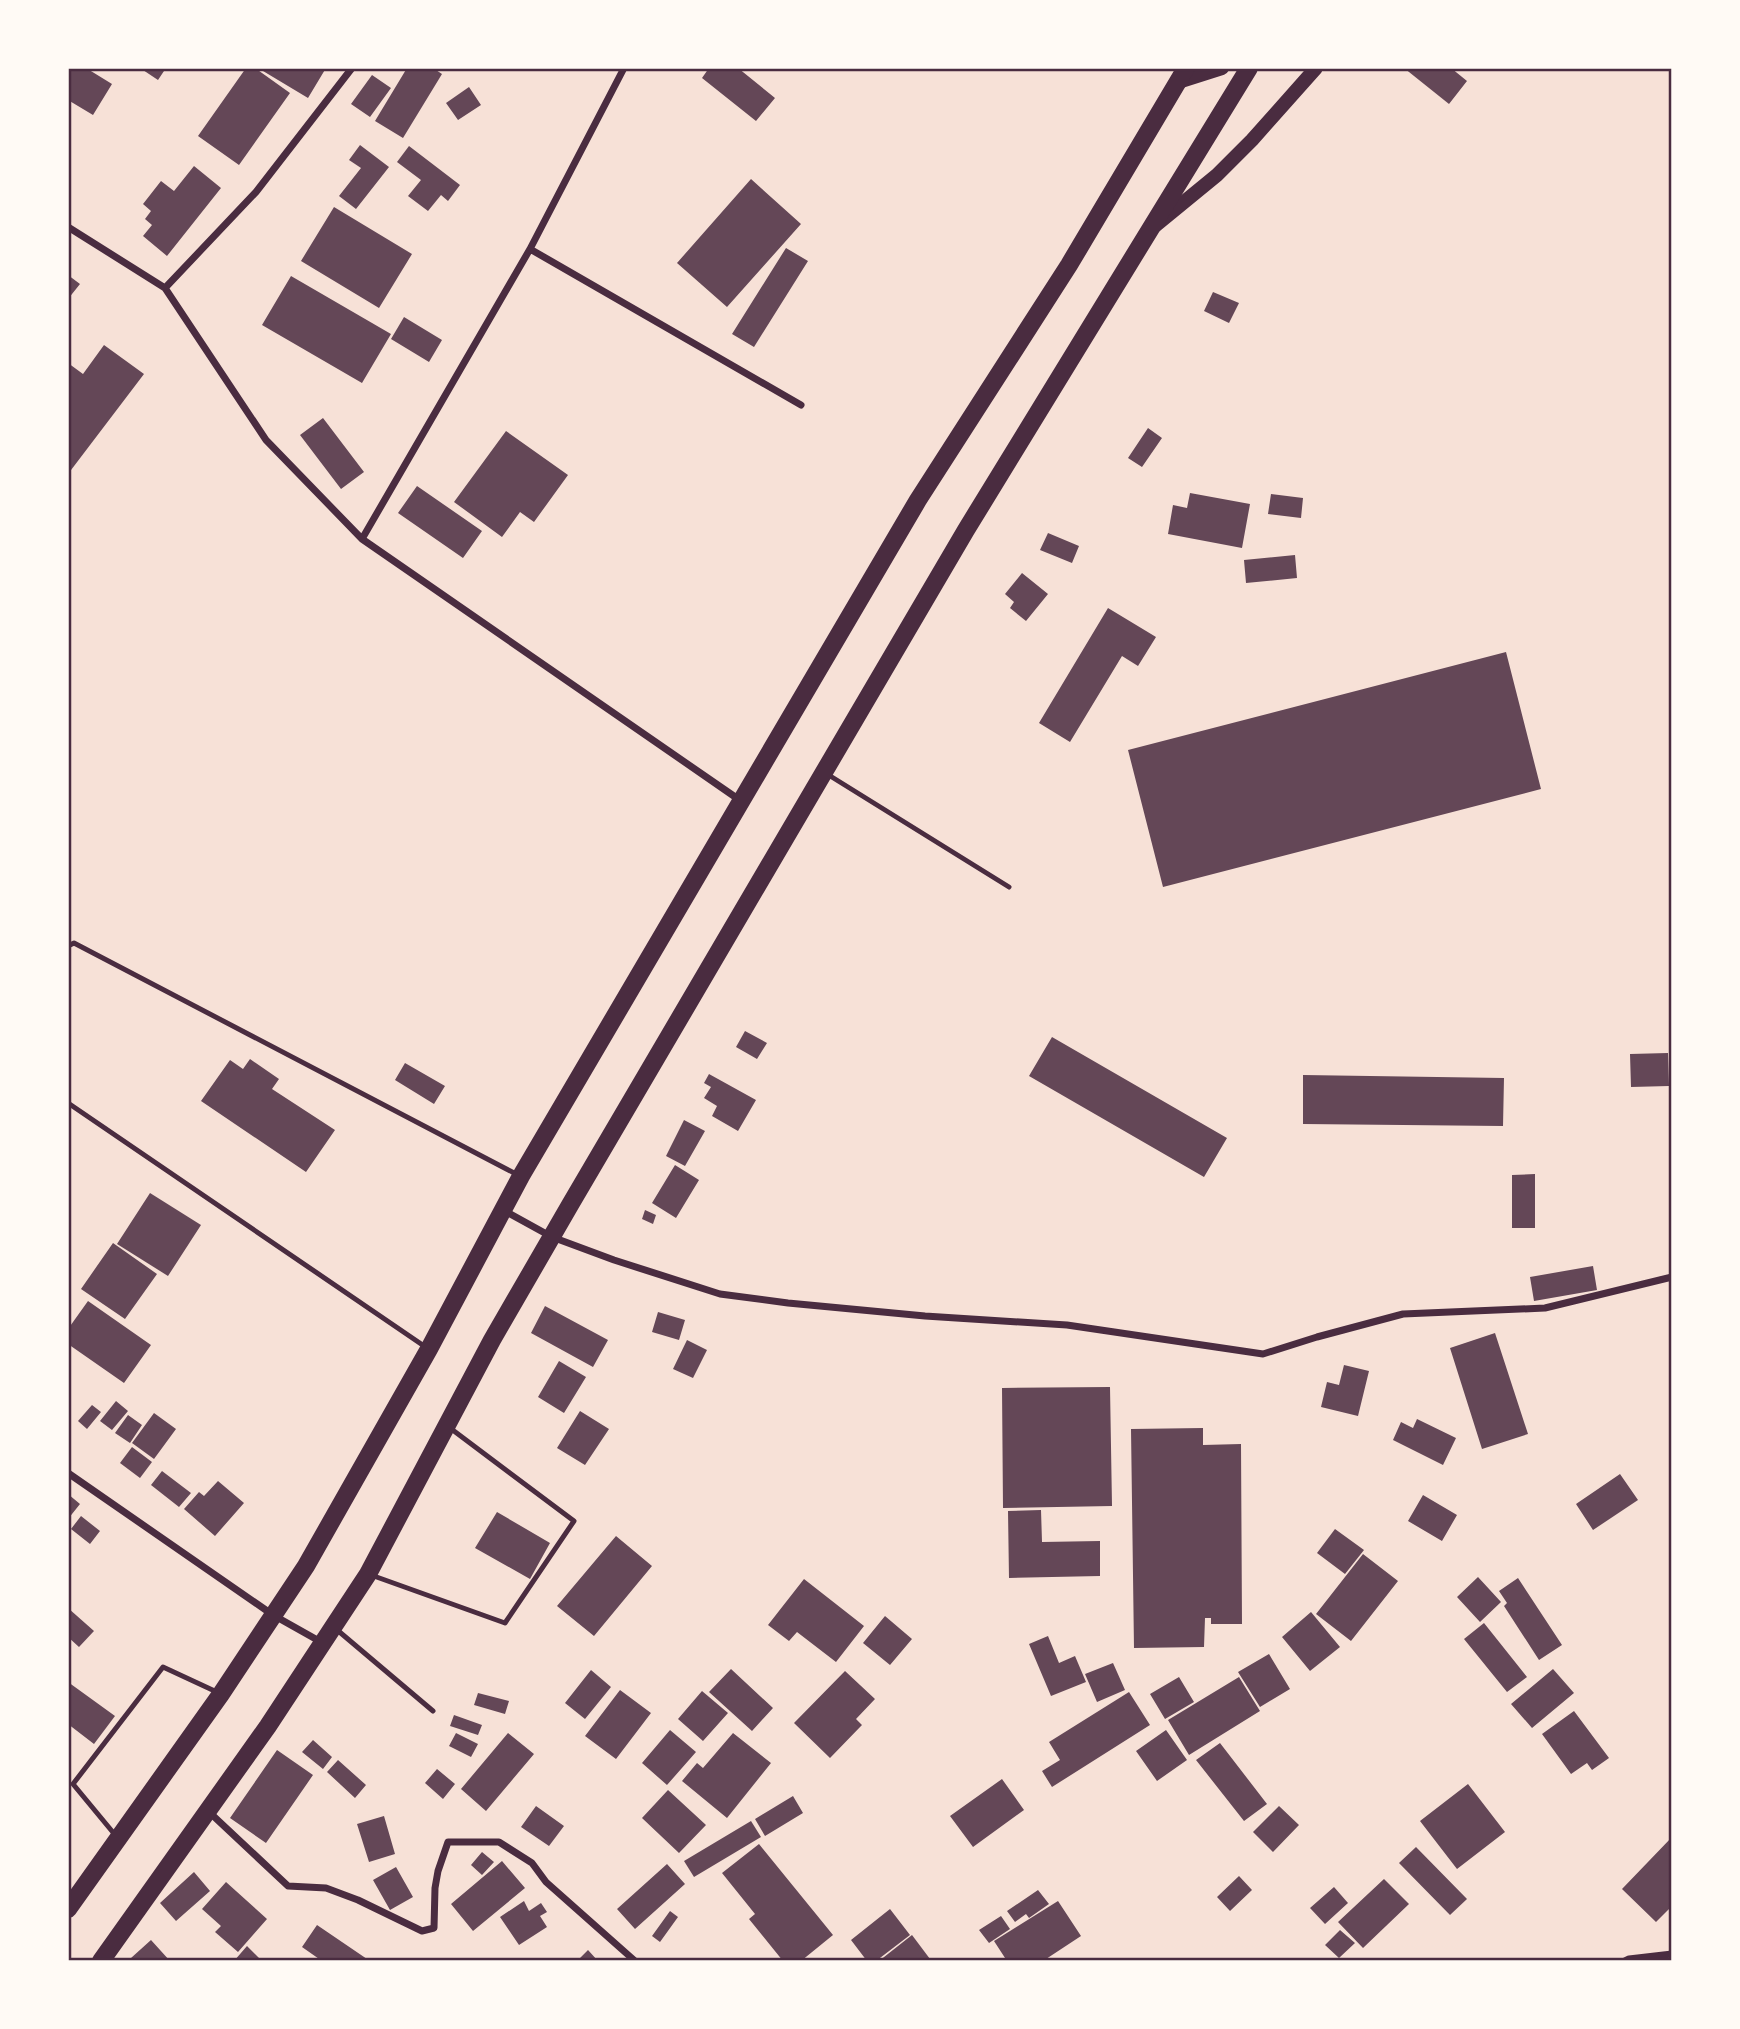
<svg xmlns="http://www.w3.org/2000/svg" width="1740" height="2029" viewBox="0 0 1740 2029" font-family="'PT Serif',serif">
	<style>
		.building { fill: #644757 }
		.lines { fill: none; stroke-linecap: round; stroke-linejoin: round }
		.service { stroke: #4a2c40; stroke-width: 5 }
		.minor { stroke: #4a2c40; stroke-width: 7 }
		.secondary { stroke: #4a2c40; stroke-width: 14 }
		.primary { stroke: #4a2c40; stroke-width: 18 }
		.neatline { fill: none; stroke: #4a2c40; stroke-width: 2.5 }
	</style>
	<rect width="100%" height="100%" fill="#f7e1d7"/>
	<!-- building -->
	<path class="building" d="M 68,68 L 86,68 L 112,84 L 93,115 L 68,100 Z
		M 140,68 L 166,68 L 158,80 Z
		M 246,68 L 255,68 L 290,93 L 239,165 L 198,136 Z
		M 258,68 L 326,68 L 308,98 Z
		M 407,68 L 433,68 L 442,74 L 403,138 L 375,121 Z
		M 709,68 L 738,68 L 775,98 L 756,121 L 702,78 Z
		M 1404,68 L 1451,68 L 1467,81 L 1449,104 Z
		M 372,75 L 391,88 L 370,117 L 351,104 Z
		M 469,87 L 481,105 L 458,120 L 446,103 Z
		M 360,145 L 389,167 L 356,209 L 339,196 L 361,168 L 349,160 Z
		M 409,146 L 460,185 L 448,201 L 441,195 L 428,211 L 408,196 L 421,180 L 397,162 Z
		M 194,166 L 221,188 L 167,256 L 143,236 L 152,225 L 145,219 L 151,211 L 143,204 L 161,181 L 174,191 Z
		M 751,179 L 801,224 L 727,307 L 677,263 Z
		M 334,207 L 412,254 L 379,308 L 301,261 Z
		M 786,248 L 808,261 L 754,347 L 732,334 Z
		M 68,275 L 80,284 L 68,299 Z
		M 291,276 L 391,334 L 362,383 L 262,325 Z
		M 1213,292 L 1239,303 L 1229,323 L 1204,311 Z
		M 404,317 L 442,340 L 429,362 L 391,339 Z
		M 104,345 L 144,374 L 68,474 L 68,363 L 83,374 Z
		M 323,418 L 364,472 L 341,489 L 300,435 Z
		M 1148,428 L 1162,438 L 1142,467 L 1128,458 Z
		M 506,431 L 568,475 L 534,522 L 520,512 L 502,537 L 454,502 Z
		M 417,486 L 482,531 L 463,558 L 398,513 Z
		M 1190,493 L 1250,504 L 1242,548 L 1168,534 L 1173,505 L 1187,508 Z
		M 1271,494 L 1303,498 L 1301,518 L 1268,514 Z
		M 1048,533 L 1079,546 L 1072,563 L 1040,550 Z
		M 1295,555 L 1297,578 L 1246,583 L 1244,560 Z
		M 1022,573 L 1048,594 L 1026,621 L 1010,608 L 1014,602 L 1005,594 Z
		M 1108,608 L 1156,637 L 1138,666 L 1122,656 L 1070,742 L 1039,723 Z
		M 1506,652 L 1541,789 L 1163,887 L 1128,750 Z
		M 745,1031 L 767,1043 L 757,1059 L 736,1047 Z
		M 1052,1037 L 1227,1138 L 1204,1177 L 1029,1076 Z
		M 1668,1053 L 1669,1086 L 1631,1087 L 1630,1054 Z
		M 250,1059 L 279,1079 L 272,1089 L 335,1130 L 306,1172 L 201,1101 L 230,1060 L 243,1069 Z
		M 405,1063 L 445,1086 L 434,1104 L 395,1080 Z
		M 709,1074 L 756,1100 L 738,1131 L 712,1116 L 717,1106 L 704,1098 L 711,1087 L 704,1083 Z
		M 1303,1075 L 1504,1078 L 1503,1126 L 1303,1124 Z
		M 684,1120 L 705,1131 L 685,1166 L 666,1156 Z
		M 675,1165 L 699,1180 L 676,1218 L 652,1203 Z
		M 1535,1174 L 1535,1228 L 1512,1228 L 1512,1175 Z
		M 150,1193 L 201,1225 L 168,1276 L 117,1244 Z
		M 645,1210 L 656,1215 L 653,1224 L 642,1219 Z
		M 113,1243 L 157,1274 L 125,1319 L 81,1289 Z
		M 1593,1266 L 1597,1290 L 1534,1301 L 1530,1277 Z
		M 88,1301 L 151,1345 L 124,1383 L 68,1344 L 68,1329 Z
		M 545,1306 L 608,1340 L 593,1367 L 531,1333 Z
		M 658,1312 L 685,1320 L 679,1340 L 652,1332 Z
		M 1495,1333 L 1528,1434 L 1482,1449 L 1450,1348 Z
		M 687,1340 L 707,1350 L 693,1378 L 673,1369 Z
		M 559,1361 L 586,1377 L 564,1413 L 538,1397 Z
		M 1344,1365 L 1369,1371 L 1358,1416 L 1321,1407 L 1327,1382 L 1339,1385 Z
		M 1110,1387 L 1112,1506 L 1003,1508 L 1002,1388 Z
		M 116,1401 L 128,1411 L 112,1430 L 100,1421 Z
		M 92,1405 L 101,1412 L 87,1429 L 78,1421 Z
		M 580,1411 L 609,1429 L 585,1465 L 557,1448 Z
		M 154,1413 L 176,1429 L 154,1459 L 132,1443 Z
		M 128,1415 L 142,1425 L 130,1443 L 115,1433 Z
		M 1417,1419 L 1456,1438 L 1443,1465 L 1393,1440 L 1401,1422 L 1413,1428 Z
		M 1203,1428 L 1203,1445 L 1241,1444 L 1242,1624 L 1211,1624 L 1211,1618 L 1205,1618 L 1204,1647 L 1134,1648 L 1131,1429 Z
		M 132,1447 L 152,1462 L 140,1478 L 120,1463 Z
		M 162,1471 L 191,1493 L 179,1507 L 151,1485 Z
		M 1620,1474 L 1638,1500 L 1593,1530 L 1576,1504 Z
		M 218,1481 L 244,1503 L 215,1536 L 184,1509 L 199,1492 L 204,1496 Z
		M 68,1494 L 80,1504 L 68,1519 Z
		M 1423,1495 L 1457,1515 L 1442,1541 L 1408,1521 Z
		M 1041,1510 L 1042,1542 L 1100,1541 L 1100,1576 L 1009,1578 L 1008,1511 Z
		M 497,1512 L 550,1543 L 530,1579 L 475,1548 Z
		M 81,1516 L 100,1531 L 90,1544 L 71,1529 Z
		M 1335,1529 L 1364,1550 L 1345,1574 L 1317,1553 Z
		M 616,1536 L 652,1566 L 594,1636 L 557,1606 Z
		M 1363,1554 L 1398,1581 L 1351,1641 L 1316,1614 Z
		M 1478,1577 L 1501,1602 L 1480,1622 L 1457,1597 Z
		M 1518,1578 L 1562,1645 L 1539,1660 L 1504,1606 L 1507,1603 L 1499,1591 Z
		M 804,1579 L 864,1626 L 836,1662 L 797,1632 L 789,1641 L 768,1625 Z
		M 68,1608 L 94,1631 L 79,1647 L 68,1637 Z
		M 1311,1612 L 1340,1647 L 1310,1671 L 1282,1637 Z
		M 885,1616 L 912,1639 L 890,1665 L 863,1643 Z
		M 1484,1623 L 1527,1677 L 1507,1692 L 1464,1639 Z
		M 1048,1636 L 1059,1663 L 1075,1656 L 1086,1682 L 1051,1696 L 1029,1644 Z
		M 1269,1654 L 1290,1689 L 1260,1707 L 1238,1672 Z
		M 1113,1663 L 1125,1690 L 1097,1702 L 1085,1674 Z
		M 731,1669 L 773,1708 L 752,1731 L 709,1692 Z
		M 1553,1669 L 1574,1693 L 1532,1728 L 1511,1704 Z
		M 591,1670 L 611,1687 L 585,1719 L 565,1703 Z
		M 845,1671 L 875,1699 L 856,1719 L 862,1725 L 830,1758 L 794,1723 Z
		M 1179,1677 L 1194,1702 L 1165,1719 L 1150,1694 Z
		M 1239,1677 L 1260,1711 L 1189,1755 L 1168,1720 Z
		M 68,1682 L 115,1716 L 94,1744 L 68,1724 Z
		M 620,1690 L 651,1713 L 616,1759 L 585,1736 Z
		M 702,1691 L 728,1713 L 703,1741 L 678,1719 Z
		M 1129,1692 L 1150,1725 L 1052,1787 L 1042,1771 L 1060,1760 L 1049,1742 Z
		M 478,1693 L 509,1701 L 505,1714 L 474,1705 Z
		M 1574,1711 L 1609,1758 L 1592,1770 L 1587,1763 L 1571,1774 L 1542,1734 Z
		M 454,1715 L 482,1725 L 478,1735 L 450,1726 Z
		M 670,1730 L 696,1752 L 667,1785 L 642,1763 Z
		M 1166,1730 L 1187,1760 L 1157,1781 L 1136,1751 Z
		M 456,1733 L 478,1744 L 471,1757 L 449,1746 Z
		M 508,1733 L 534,1754 L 486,1811 L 461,1789 Z
		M 733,1733 L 771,1763 L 727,1818 L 682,1781 L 697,1763 L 703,1768 Z
		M 313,1740 L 332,1757 L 323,1769 L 302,1752 Z
		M 1220,1743 L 1267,1804 L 1244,1821 L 1196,1760 Z
		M 277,1750 L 313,1775 L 266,1843 L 230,1818 Z
		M 338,1760 L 366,1785 L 355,1798 L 327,1772 Z
		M 437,1769 L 455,1784 L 443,1799 L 425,1783 Z
		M 1002,1779 L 1024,1810 L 973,1847 L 950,1816 Z
		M 1468,1784 L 1505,1832 L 1457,1869 L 1420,1821 Z
		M 668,1790 L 706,1825 L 679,1853 L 642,1818 Z
		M 793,1796 L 803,1813 L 765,1836 L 755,1819 Z
		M 536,1806 L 564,1826 L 549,1846 L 521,1827 Z
		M 1279,1806 L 1299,1825 L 1273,1852 L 1253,1832 Z
		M 384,1816 L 395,1854 L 369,1862 L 357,1824 Z
		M 751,1821 L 761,1837 L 694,1877 L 684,1861 Z
		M 1672,1837 L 1672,1906 L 1656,1922 L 1622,1889 Z
		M 759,1844 L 833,1935 L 801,1961 L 783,1961 L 749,1919 L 755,1914 L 722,1873 Z
		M 1416,1847 L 1467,1899 L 1450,1915 L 1399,1863 Z
		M 482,1852 L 494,1862 L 482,1875 L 471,1865 Z
		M 502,1861 L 525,1888 L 473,1931 L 451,1904 Z
		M 667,1864 L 685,1884 L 635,1929 L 617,1909 Z
		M 396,1867 L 413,1897 L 390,1910 L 373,1880 Z
		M 194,1872 L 210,1891 L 176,1921 L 160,1903 Z
		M 1239,1876 L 1252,1890 L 1230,1911 L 1217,1897 Z
		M 1384,1879 L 1409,1904 L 1363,1948 L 1338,1922 Z
		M 226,1882 L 267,1919 L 238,1952 L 215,1932 L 221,1926 L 202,1909 Z
		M 1334,1887 L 1348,1903 L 1325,1924 L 1310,1908 Z
		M 1038,1890 L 1049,1904 L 1029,1918 L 1026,1914 L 1015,1922 L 1007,1911 Z
		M 524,1901 L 529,1911 L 541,1903 L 547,1912 L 540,1916 L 547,1927 L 519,1945 L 500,1917 Z
		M 1058,1901 L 1081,1936 L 1043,1961 L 1007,1961 L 994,1941 Z
		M 890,1909 L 910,1935 L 876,1961 L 867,1961 L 851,1940 Z
		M 670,1911 L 678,1917 L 660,1942 L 652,1936 Z
		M 1001,1916 L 1010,1929 L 989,1943 L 979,1930 Z
		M 317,1925 L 367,1959 L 366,1961 L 322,1961 L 302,1947 Z
		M 1340,1930 L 1355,1943 L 1339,1958 L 1325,1945 Z
		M 912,1935 L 930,1959 L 928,1961 L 879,1961 Z
		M 151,1940 L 170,1961 L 134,1961 L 131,1958 Z
		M 247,1946 L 262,1961 L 234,1961 Z
		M 588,1950 L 598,1961 L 577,1961 Z"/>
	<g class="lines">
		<!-- service -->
		<path class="service" d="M 827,774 L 1009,887
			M 68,946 L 74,943 L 518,1175
			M 68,1103 L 427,1348
			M 371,1575 L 505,1623 L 574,1521 L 450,1428
			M 336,1629 L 433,1711
			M 116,1836 L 73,1784 L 163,1667 L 219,1693"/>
		<!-- minor -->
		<path class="minor" d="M 68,227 L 165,288 L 266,440 L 362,539 L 741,801
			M 530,249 L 801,405
			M 165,288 L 256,192 L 352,68
			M 362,539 L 530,249 L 624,68
			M 505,1211 L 552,1237 L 614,1260 L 720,1294 L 788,1303 L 925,1316 L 1067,1325 L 1263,1354 L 1317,1337 L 1403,1314 L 1545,1308 L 1672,1277
			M 68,1473 L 273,1615 L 321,1642
			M 208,1811 L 288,1886 L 326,1888 L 358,1900 L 422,1931 L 434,1928 L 435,1888 L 438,1871 L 448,1842 L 499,1842 L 532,1863 L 546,1882 L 635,1961
			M 1625,1961 L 1629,1959 L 1672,1954"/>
		<!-- secondary -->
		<path class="secondary" d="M 1178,82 L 1222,68
			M 1156,225 L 1217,175 L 1252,140 L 1316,68"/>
		<!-- primary -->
		<path class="primary" d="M 68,1909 L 221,1694 L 306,1566 L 429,1349 L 521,1176 L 918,500 L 1069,265 L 1186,68
			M 101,1961 L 268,1726 L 368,1574 L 492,1340 L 570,1205 L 966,530 L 1249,68"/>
	</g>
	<!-- border -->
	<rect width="1740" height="2029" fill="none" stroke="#fffaf5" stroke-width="140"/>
	<rect x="70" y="70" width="1600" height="1889" class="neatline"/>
</svg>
